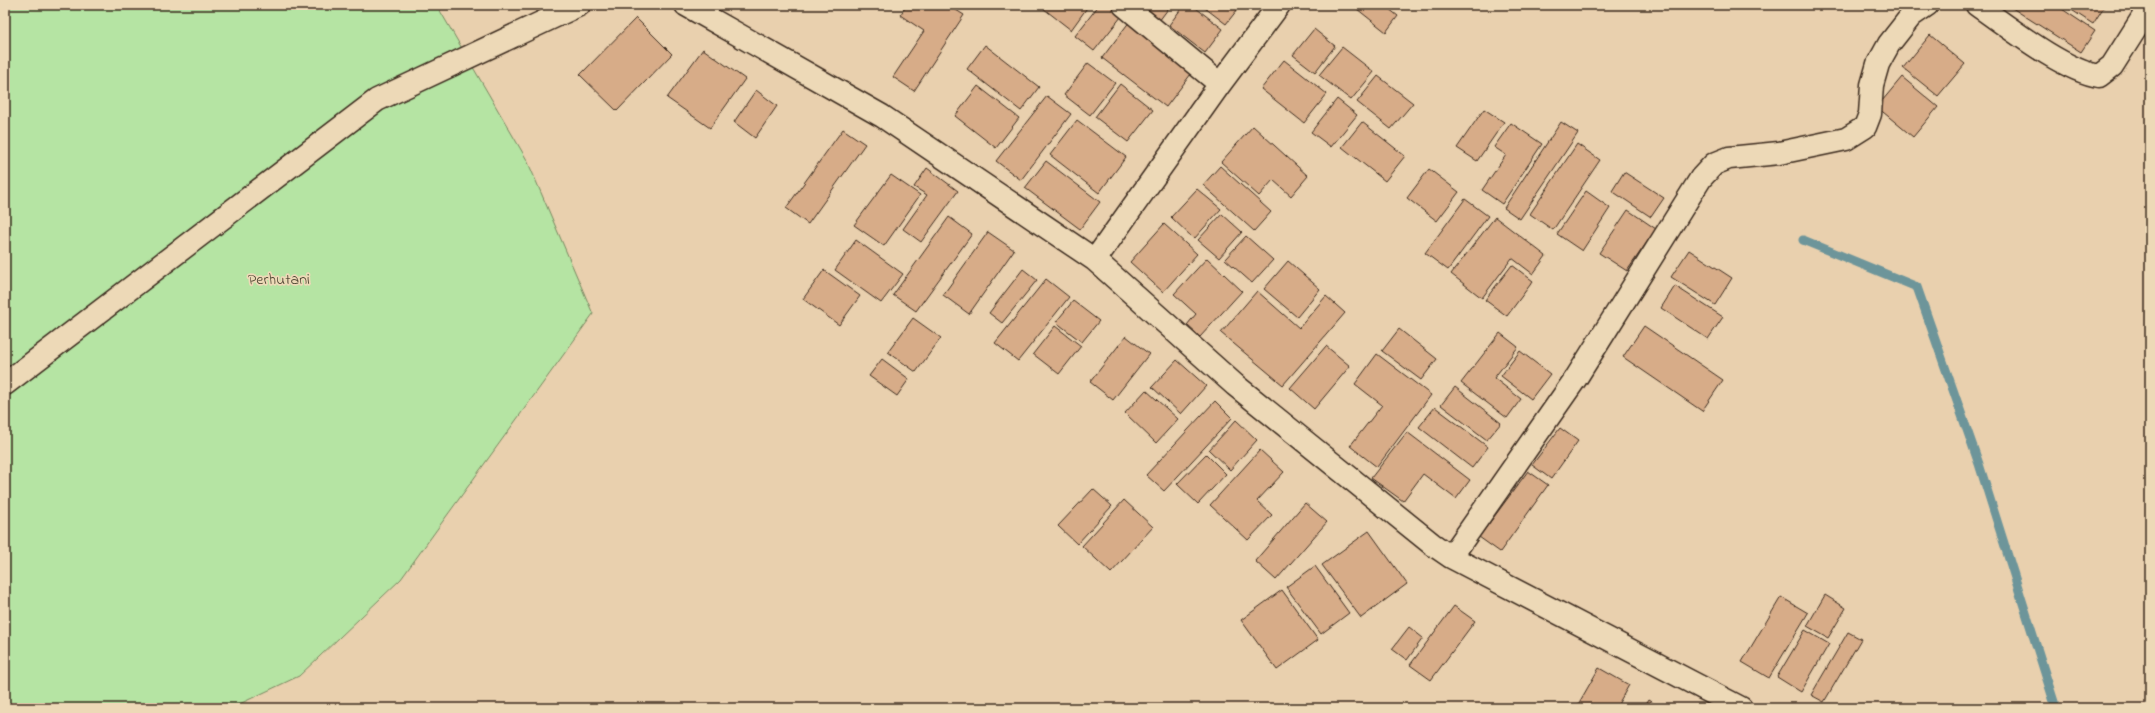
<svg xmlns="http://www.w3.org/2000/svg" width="2155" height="713" viewBox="0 0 2155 713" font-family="'Indie Flower',sans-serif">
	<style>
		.green { fill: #b5e4a3; stroke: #788760 }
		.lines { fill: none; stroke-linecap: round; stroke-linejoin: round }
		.stream { stroke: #6d959a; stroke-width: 9 }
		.building { fill: #d7ac88; stroke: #3b2a1e }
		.minor-casing { stroke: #3b2a1e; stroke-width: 25 }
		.minor { stroke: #edd9b7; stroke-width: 22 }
		.labels { text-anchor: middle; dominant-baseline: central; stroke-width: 3.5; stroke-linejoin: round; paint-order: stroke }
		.park-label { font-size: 16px; fill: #4d4632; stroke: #edd9b7 }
	</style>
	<rect width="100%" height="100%" fill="#e9d0ae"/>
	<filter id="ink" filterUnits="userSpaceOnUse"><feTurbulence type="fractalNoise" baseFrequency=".025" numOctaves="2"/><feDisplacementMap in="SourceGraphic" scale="8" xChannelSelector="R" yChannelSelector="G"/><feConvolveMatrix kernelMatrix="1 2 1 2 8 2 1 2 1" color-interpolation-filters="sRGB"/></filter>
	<g filter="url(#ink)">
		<!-- green -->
		<path class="green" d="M 5,5 L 447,5 L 439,9 L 527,160 L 593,314 L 401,579 L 299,676 L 231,708 L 5,708 Z"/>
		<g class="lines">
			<!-- stream -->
			<path class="stream" d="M 1803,240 L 1917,287 L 1979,464 L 2056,708"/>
		</g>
		<!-- building -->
		<path class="building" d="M 907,5 L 948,5 L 964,15 L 914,91 L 893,77 L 924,31 L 900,15 Z
			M 1039,5 L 1089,5 L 1071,30 Z
			M 1099,5 L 1115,5 L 1125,12 L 1094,51 L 1075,36 Z
			M 1137,5 L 1171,5 L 1159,21 Z
			M 1184,5 L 1192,5 L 1223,29 L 1205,53 L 1169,25 Z
			M 1201,5 L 1241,5 L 1226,24 Z
			M 1352,5 L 1384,5 L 1398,16 L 1386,32 Z
			M 2056,5 L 2095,31 L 2081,52 L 2009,6 Z
			M 2064,5 L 2105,5 L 2093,24 Z
			M 636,18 L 672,54 L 617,111 L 580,75 Z
			M 1130,21 L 1194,70 L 1166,107 L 1102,58 Z
			M 1314,29 L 1335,46 L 1315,72 L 1293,55 Z
			M 1930,35 L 1965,64 L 1938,96 L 1903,68 Z
			M 985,45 L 1039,87 L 1021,111 L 967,69 Z
			M 1342,47 L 1374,72 L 1351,100 L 1319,75 Z
			M 703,49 L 745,79 L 710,128 L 667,98 Z
			M 1284,60 L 1327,94 L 1304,123 L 1261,89 Z
			M 1088,63 L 1115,83 L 1090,115 L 1064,95 Z
			M 1378,76 L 1413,103 L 1391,129 L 1357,102 Z
			M 1902,77 L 1938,107 L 1913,137 L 1877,107 Z
			M 1120,84 L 1153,110 L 1128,142 L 1095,117 Z
			M 978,86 L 1019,118 L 996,148 L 955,116 Z
			M 756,90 L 777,106 L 755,138 L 734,122 Z
			M 1047,96 L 1071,114 L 1021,180 L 996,161 Z
			M 1337,99 L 1357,115 L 1331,147 L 1311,132 Z
			M 1484,109 L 1504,122 L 1477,161 L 1457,148 Z
			M 1077,120 L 1126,157 L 1099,193 L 1050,155 Z
			M 1362,122 L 1405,156 L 1385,181 L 1342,147 Z
			M 1561,122 L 1578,133 L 1520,219 L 1504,208 Z
			M 1511,123 L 1542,144 L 1502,204 L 1482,190 L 1506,155 L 1494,147 Z
			M 1253,126 L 1308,176 L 1291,196 L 1273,180 L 1259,196 L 1221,162 Z
			M 843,129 L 865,144 L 808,224 L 786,208 Z
			M 1577,144 L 1600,160 L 1553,230 L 1530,214 Z
			M 1046,161 L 1100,202 L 1080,229 L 1025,188 Z
			M 1220,166 L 1271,212 L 1254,231 L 1203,185 Z
			M 927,168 L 958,191 L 921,242 L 903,229 L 927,195 L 914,187 Z
			M 1429,169 L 1459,192 L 1437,221 L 1407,198 Z
			M 1624,172 L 1664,198 L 1651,217 L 1612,191 Z
			M 891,175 L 920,195 L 884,246 L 854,225 Z
			M 1197,189 L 1221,209 L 1194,239 L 1171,217 Z
			M 1586,191 L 1610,208 L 1582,251 L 1557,234 Z
			M 1465,199 L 1488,216 L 1448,270 L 1425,253 Z
			M 1628,210 L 1656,229 L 1627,271 L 1599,253 Z
			M 1222,214 L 1242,232 L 1219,258 L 1198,240 Z
			M 949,217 L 972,234 L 916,311 L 893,295 Z
			M 1495,217 L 1546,256 L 1533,274 L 1512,258 L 1482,298 L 1451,274 Z
			M 1164,224 L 1197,254 L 1163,292 L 1130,262 Z
			M 988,232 L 1014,250 L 969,314 L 943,295 Z
			M 1246,236 L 1273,260 L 1252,283 L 1225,259 Z
			M 856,240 L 903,274 L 881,303 L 835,270 Z
			M 1689,250 L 1732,278 L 1715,305 L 1671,277 Z
			M 1207,258 L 1242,291 L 1200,337 L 1187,325 L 1196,314 L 1174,294 Z
			M 1288,261 L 1320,289 L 1297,317 L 1264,289 Z
			M 1512,265 L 1533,281 L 1507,316 L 1485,300 Z
			M 1023,269 L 1037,280 L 1002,323 L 989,313 Z
			M 824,270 L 860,296 L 839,325 L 803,299 Z
			M 1046,279 L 1069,297 L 1018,361 L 995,343 Z
			M 1675,286 L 1723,317 L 1708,339 L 1661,308 Z
			M 1257,291 L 1299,328 L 1326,296 L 1345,313 L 1283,385 L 1221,333 Z
			M 1073,301 L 1099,321 L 1082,342 L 1056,322 Z
			M 913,318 L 941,338 L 916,372 L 888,352 Z
			M 1055,326 L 1081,346 L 1059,374 L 1033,354 Z
			M 1644,326 L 1723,380 L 1702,411 L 1623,357 Z
			M 1399,329 L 1437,359 L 1421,380 L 1382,351 Z
			M 1500,333 L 1518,347 L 1494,378 L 1521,399 L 1507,418 L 1461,383 Z
			M 1126,336 L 1149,354 L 1113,400 L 1090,382 Z
			M 1326,346 L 1350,366 L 1314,409 L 1290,388 Z
			M 1520,351 L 1550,374 L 1531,399 L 1501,376 Z
			M 1377,354 L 1431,395 L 1377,467 L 1350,446 L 1382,405 L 1355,384 Z
			M 882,359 L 909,379 L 897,396 L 869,376 Z
			M 1177,360 L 1206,386 L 1181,414 L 1152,387 Z
			M 1455,387 L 1501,423 L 1487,440 L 1441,405 Z
			M 1146,390 L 1178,419 L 1156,443 L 1125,413 Z
			M 1215,401 L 1232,418 L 1164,491 L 1146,475 Z
			M 1435,407 L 1488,447 L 1472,468 L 1419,427 Z
			M 1236,420 L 1257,440 L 1230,470 L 1209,450 Z
			M 1560,428 L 1578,441 L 1551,479 L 1532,465 Z
			M 1407,432 L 1470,480 L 1456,499 L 1423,474 L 1403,501 L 1371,478 Z
			M 1260,450 L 1284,472 L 1257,501 L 1272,515 L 1248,540 L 1210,505 Z
			M 1206,454 L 1226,474 L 1198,504 L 1177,484 Z
			M 1528,471 L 1548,485 L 1500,552 L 1479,537 Z
			M 1093,489 L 1112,506 L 1077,544 L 1058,526 Z
			M 1124,500 L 1153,527 L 1111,573 L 1082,546 Z
			M 1305,503 L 1327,522 L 1276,580 L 1255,561 Z
			M 1369,531 L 1407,584 L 1361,618 L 1322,565 Z
			M 1315,566 L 1349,613 L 1321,634 L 1286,587 Z
			M 1282,590 L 1318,640 L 1277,670 L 1241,620 Z
			M 1825,595 L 1846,608 L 1828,638 L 1807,626 Z
			M 1781,597 L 1808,613 L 1769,678 L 1742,662 Z
			M 1454,606 L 1475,621 L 1431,680 L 1410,665 Z
			M 1409,627 L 1423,638 L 1407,660 L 1392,649 Z
			M 1805,630 L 1829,644 L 1801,692 L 1777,677 Z
			M 1848,632 L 1861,639 L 1824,702 L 1811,695 Z
			M 1599,668 L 1629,685 L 1616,708 L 1576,708 Z
			M 1648,700 L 1661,708 L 1643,708 Z"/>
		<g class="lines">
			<defs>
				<path id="minor" d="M 686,5 L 882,116 L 1095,260 L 1235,385 L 1432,544 L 1451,557 L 1741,708
					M 1124,5 L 1220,84
					M 1977,5 C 2007,26 2064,71 2099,76 L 2112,66 L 2150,6
					M 1095,260 L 1220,84 L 1279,5
					M 5,384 L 377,100 L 579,5
					M 1451,557 L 1576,378 L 1701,178 L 1714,164 L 1729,158 L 1779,153 L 1846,139 L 1865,127 L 1870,114 L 1872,85 L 1878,64 L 1889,44 L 1911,16 L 1927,5"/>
			</defs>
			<!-- minor casing -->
			<use href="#minor" class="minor-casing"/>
			<!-- minor -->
			<use href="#minor" class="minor"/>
		</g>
	</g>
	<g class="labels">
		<!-- park labels -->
		<g class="park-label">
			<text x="279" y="280">Perhutani</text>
		</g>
	</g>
	<!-- margin -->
	<rect width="2155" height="713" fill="none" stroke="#edd9b7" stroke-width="20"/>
	<rect x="10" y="10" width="2135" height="693" fill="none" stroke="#3b2a1e" stroke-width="1.5" filter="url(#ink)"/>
</svg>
